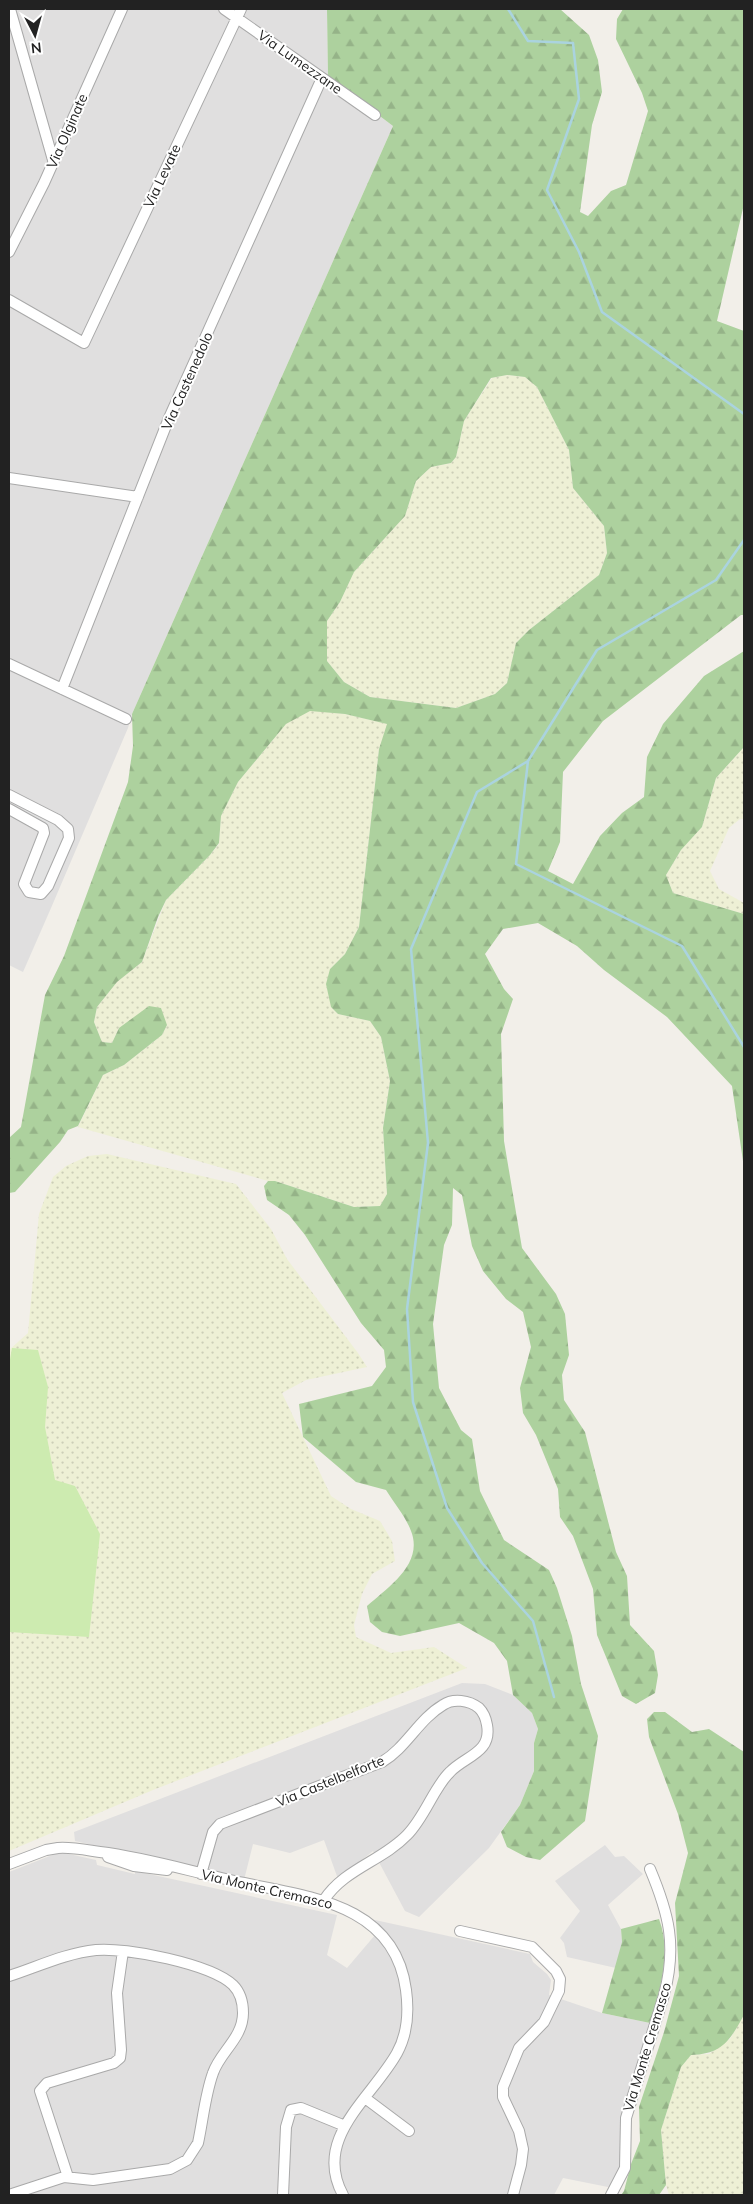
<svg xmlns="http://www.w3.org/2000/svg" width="753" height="2204" viewBox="0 0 753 2204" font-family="Mulish,sans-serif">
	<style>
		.residential { fill: #e0dfdf }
		.farmland { fill: url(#farmland-dots) }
		.grass { fill: #cdebb0 }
		.forest { fill: url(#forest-firs); fill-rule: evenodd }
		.parking { fill: #e2e2e2 }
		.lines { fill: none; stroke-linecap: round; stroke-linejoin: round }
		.stream { stroke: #aad3df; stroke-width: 2.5 }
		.street-casing { stroke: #a9a9a9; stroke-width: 12 }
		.street { stroke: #fff; stroke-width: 10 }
		.labels { text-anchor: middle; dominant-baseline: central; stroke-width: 4; stroke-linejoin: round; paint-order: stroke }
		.street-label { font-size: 14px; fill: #222; stroke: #fff }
	</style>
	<defs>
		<pattern id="farmland-dots" width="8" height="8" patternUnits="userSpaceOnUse" patternTransform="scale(1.25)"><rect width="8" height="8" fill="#eef0d5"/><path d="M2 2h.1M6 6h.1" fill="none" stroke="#ccceb7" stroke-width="1.8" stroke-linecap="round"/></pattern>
		<pattern id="forest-firs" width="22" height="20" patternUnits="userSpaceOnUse" patternTransform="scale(1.25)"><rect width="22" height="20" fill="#add19e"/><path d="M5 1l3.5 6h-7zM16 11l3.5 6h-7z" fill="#95b388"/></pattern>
	</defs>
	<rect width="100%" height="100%" fill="#f2efe9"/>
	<!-- residential -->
	<path class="residential" d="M 9,9 L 327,9 L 328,77 L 393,126 L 132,714 L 128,728 L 51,908 L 23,972 L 9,965 Z
		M 462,1683 L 485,1684 L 513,1695 L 532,1713 L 538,1729 L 534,1743 L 534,1771 L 520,1805 L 489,1848 L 419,1917 L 405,1911 L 373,1851 L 338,1879 L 324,1840 L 290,1853 L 253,1844 L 244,1880 L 75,1841 L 74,1832 Z
		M 605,1845 L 615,1857 L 624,1856 L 643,1874 L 608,1905 L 621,1929 L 622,1942 L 616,1968 L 567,1957 L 564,1943 L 560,1938 L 580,1911 L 555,1881 Z
		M 60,1852 L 96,1860 L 97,1865 L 135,1874 L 135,1871 L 337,1915 L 327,1955 L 347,1968 L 381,1928 L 373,1922 L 375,1920 L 530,1954 L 533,1962 L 547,1974 L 551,1980 L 549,1995 L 602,2013 L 650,2023 L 622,2118 L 620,2140 L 622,2158 L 620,2171 L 613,2188 L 563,2178 L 554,2195 L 9,2195 L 9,1872 Z"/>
	<!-- farmland -->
	<path class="farmland" d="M 507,375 L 525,377 L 537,387 L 569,450 L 573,488 L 604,526 L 607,553 L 599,575 L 529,630 L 516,643 L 507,683 L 495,694 L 456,708 L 370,697 L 344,682 L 327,661 L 327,621 L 340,602 L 354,572 L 405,516 L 416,481 L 431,467 L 451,463 L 456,457 L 464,421 L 492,378 Z
		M 310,710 L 345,714 L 388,724 L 379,749 L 359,927 L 345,954 L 330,969 L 331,1007 L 338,1014 L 370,1021 L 381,1037 L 390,1081 L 383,1128 L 387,1194 L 380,1206 L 354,1207 L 275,1181 L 268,1181 L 78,1127 L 103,1075 L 124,1065 L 162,1035 L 167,1025 L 119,1028 L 112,1043 L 102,1042 L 94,1022 L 97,1007 L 117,982 L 142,962 L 166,900 L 210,855 L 219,844 L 221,816 L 238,782 L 286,724 Z
		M 744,747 L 744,819 L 740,819 L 729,828 L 710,871 L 719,889 L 744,903 L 744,914 L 673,893 L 666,875 L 681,850 L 702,827 L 716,778 Z
		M 107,1154 L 236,1184 L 271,1229 L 287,1259 L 358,1353 L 367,1367 L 306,1380 L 282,1393 L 331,1496 L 351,1509 L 380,1521 L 392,1541 L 395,1561 L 372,1574 L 362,1594 L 354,1625 L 356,1637 L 391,1653 L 434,1647 L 467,1668 L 153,1790 L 9,1851 L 9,1350 L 28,1333 L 39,1214 L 53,1177 L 66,1166 L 88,1156 Z
		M 744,2015 L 744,2195 L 669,2195 L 666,2185 L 661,2130 L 681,2067 L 691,2055 L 709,2054 L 730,2039 Z"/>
	<!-- grass -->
	<path class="grass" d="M 12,1348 L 38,1350 L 48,1387 L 45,1427 L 55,1480 L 75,1486 L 100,1534 L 89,1637 L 9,1632 L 9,1365 Z"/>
	<!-- forest -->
	<path class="forest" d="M 327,9 L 560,9 L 589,35 L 598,60 L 602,92 L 592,125 L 580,212 L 588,216 L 611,191 L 626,185 L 648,111 L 642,93 L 616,39 L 617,19 L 623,9 L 744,9 L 744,204 L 717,321 L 744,331 L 744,615 L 741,615 L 603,721 L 563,772 L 560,842 L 548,871 L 573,884 L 600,836 L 622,813 L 644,797 L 647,757 L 663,724 L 704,676 L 744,651 L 744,747 L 716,778 L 702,827 L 681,850 L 666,875 L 673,893 L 744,914 L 744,1168 L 732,1086 L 667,1017 L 604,970 L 577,946 L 538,923 L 503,929 L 485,954 L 504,989 L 513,999 L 501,1034 L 504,1141 L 522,1248 L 556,1294 L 565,1314 L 569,1355 L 562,1375 L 564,1400 L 585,1432 L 616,1552 L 627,1576 L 630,1625 L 654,1651 L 658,1675 L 655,1693 L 636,1704 L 622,1696 L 597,1635 L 593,1589 L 573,1536 L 560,1517 L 558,1489 L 536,1435 L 523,1413 L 520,1388 L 531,1347 L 523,1312 L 506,1299 L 483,1271 L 472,1246 L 462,1195 L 453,1188 L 452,1225 L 444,1245 L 433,1324 L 439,1388 L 461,1430 L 472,1439 L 480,1491 L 504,1540 L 549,1570 L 557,1588 L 572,1636 L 581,1684 L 598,1736 L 585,1821 L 540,1860 L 526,1857 L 507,1847 L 501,1832 L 520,1805 L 534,1771 L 534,1743 L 538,1729 L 532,1713 L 513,1695 L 507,1661 L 494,1643 L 459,1623 L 400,1636 L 382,1632 L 370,1622 L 367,1606 C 388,1587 424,1564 411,1531 C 406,1517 394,1503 386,1490 L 356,1482 L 303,1437 L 299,1404 L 372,1386 L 386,1367 L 384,1350 L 361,1323 L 305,1235 L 289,1215 L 267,1200 L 264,1186 L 268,1181 L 275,1181 L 354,1207 L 380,1206 L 387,1194 L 383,1128 L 390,1081 L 381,1037 L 370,1021 L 338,1014 L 331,1007 L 326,984 L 330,969 L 345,954 L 359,927 L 379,749 L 387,724 L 345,714 L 310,711 L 286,724 L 238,782 L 221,816 L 219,843 L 210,855 L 166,900 L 158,917 L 142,962 L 117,982 L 97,1007 L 94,1022 L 102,1042 L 112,1043 L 119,1028 L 149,1006 L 161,1008 L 167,1025 L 162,1035 L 124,1065 L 103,1075 L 78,1126 L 68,1130 L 60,1142 L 15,1192 L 9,1193 L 9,1138 L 21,1127 L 45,995 L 64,956 L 128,782 L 133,746 L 132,714 L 393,126 L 328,77 ZM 507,375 L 525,377 L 537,387 L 569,450 L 573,488 L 604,526 L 607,553 L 599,575 L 529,630 L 516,643 L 507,683 L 495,694 L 456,708 L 370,697 L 344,682 L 327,661 L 327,621 L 340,602 L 354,572 L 405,516 L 416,481 L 431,467 L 451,463 L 456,457 L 464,421 L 491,378 Z
		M 654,1712 L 665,1712 L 692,1732 L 709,1729 L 744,1752 L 744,2015 C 730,2040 723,2054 691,2055 L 681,2067 L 661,2130 L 666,2185 L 659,2195 L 621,2195 L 624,2191 L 631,2164 L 640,2141 L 639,2107 L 664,2032 L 679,1976 L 675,1903 L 688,1853 L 678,1814 L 649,1737 L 647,1719 Z
		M 659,1919 C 672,1953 660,1990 650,2023 L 602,2013 L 622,1942 L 621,1929 Z"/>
	<!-- parking -->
	<path class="parking" d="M 25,809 L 58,822 L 66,833 L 44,885 L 40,889 L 31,888 L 28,884 L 49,829 L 47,825 L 24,812 Z"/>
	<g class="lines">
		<!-- stream -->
		<path class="stream" d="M 508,9 L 528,41 L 573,43 L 579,99 L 547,190 L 579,252 L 602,312 L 744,414
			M 744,540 L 716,580 L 597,650 L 528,761 L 516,864 L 682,946 L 744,1047
			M 528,761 L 477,792 L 411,949 L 428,1143 L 407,1309 L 413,1402 L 447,1508 L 482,1563 L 533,1621 L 554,1697"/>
		<defs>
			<path id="street" d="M 10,9 L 53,160
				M 224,9 L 375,115
				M 9,252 L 44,183 L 122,9
				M 9,300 L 84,343 L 241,9
				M 9,478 L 138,497
				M 9,664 L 126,719
				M 62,689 L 169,418 L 322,78
				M 9,795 L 58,820 L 68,829 L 69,838 L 48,886 L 41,894 L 29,892 L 24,884 L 44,833 L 43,828 L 9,809
				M 108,1857 L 134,1866 L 167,1870
				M 9,1864 L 46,1850 L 58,1848 C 72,1847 86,1850 100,1852 C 149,1858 195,1873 244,1883 C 311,1897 395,1905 406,1990 C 409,2012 408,2033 397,2053 C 372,2098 312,2138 343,2195
				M 201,1874 L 213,1832 L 220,1824 L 382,1762 C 406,1748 419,1719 443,1705 C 453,1698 469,1700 479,1708 C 484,1713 486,1719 487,1725 C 492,1753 465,1756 450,1772 C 434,1787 425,1817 407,1835 C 382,1861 344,1869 324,1900
				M 460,1931 L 532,1947 L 556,1971 L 560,1979 L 559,1991 L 544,2022 L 519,2048 L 503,2087 L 503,2097 L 519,2131 L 523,2149 L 521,2165 L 513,2195
				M 9,1976 C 37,1967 66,1953 96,1950 C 126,1947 211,1964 233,1985 C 240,1992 243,2003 243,2013 C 243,2038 220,2052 213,2073 C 205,2095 203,2120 198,2143 L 187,2160 L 170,2169 L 93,2180 L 64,2177 L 9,2195
				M 365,2098 L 409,2131
				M 68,2177 L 40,2091 L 47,2083 L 114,2063 L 120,2058 L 121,2050 L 117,1993 L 123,1951
				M 283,2195 L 286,2127 L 291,2110 L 301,2108 L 345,2126
				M 611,2195 L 625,2168 L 626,2118 L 664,1995 C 677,1946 669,1914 650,1869"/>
		</defs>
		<!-- street casing -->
		<use href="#street" class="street-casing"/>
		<!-- street -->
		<use href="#street" class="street"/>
	</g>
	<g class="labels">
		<!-- street labels -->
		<g class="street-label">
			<text transform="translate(300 62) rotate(35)">Via Lumezzane</text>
			<text transform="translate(67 131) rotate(-66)">Via Olginate</text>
			<text transform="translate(162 176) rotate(-65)">Via Levate</text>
			<text transform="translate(187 381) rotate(-66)">Via Castenedolo</text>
			<text transform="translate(330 1781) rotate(-22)">Via Castelbelforte</text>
			<text transform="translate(267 1889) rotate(13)">Via Monte Cremasco</text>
			<text transform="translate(647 2047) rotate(-73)">Via Monte Cremasco</text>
		</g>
	</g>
	<!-- border -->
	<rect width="753" height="2204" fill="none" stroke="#222222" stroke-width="20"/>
	<!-- north arrow -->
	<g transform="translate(35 35) rotate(174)" stroke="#ffffff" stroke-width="4" paint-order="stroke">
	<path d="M0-4L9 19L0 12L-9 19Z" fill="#222222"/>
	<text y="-8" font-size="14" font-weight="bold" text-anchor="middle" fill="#222222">N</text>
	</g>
</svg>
